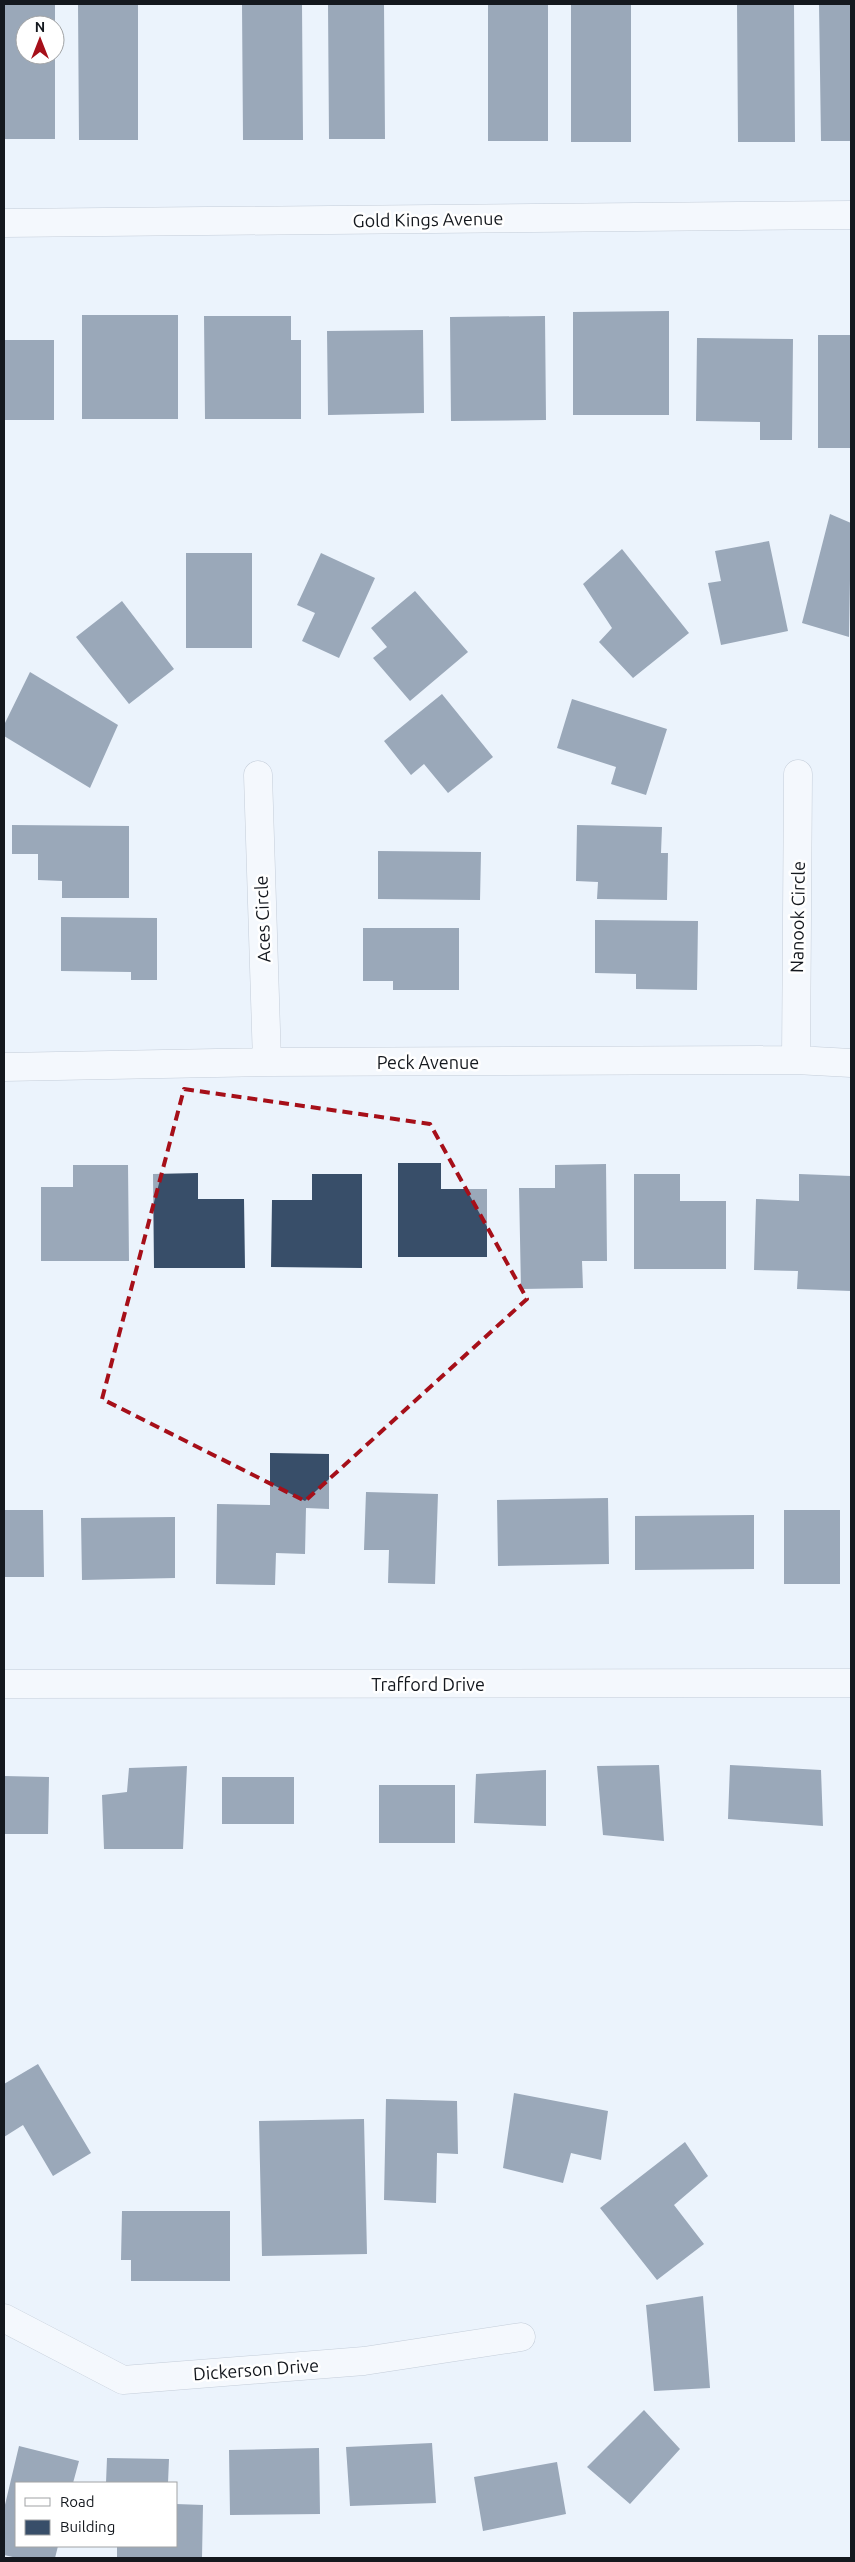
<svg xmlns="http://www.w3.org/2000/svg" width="855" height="2562" viewBox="0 0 855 2562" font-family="Ubuntu,sans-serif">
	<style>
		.building { fill: #384e69 }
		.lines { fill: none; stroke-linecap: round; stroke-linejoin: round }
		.minor-casing { stroke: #95a1b0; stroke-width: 29 }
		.minor { stroke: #fff; stroke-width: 28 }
		.marked { fill: none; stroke: #a60f19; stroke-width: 4; stroke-dasharray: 10 6; stroke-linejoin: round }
		.labels { text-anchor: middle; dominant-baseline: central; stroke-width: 5; stroke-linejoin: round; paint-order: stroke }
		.street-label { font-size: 18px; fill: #14181e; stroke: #fff }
	</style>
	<rect width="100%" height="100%" fill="#ebf3fc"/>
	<!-- building -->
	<path class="building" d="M 4,4 L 55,4 L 55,25 L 25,25 L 25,55 L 55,55 L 55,139 L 4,139 Z
		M 78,4 L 138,4 L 138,140 L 79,140 Z
		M 242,4 L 302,4 L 303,140 L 243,140 Z
		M 328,4 L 384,4 L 385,139 L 329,139 Z
		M 488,4 L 548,4 L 548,141 L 488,141 Z
		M 571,4 L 631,4 L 631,142 L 571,142 Z
		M 737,4 L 794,4 L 795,142 L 738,142 Z
		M 819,4 L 851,4 L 851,141 L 821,141 Z
		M 669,311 L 669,415 L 573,415 L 573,312 Z
		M 82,315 L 178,315 L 178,419 L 82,419 Z
		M 204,316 L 291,316 L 291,340 L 301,340 L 301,419 L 205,419 Z
		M 545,316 L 546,420 L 451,421 L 450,317 Z
		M 423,330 L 424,413 L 328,415 L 327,331 Z
		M 818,335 L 851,335 L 851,448 L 818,448 Z
		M 697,338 L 793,339 L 792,440 L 760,440 L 760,422 L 696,421 Z
		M 4,340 L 54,340 L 54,420 L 4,420 Z
		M 830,514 L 851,523 L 849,637 L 802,623 Z
		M 769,541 L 788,631 L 721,645 L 708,583 L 721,581 L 715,551 Z
		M 622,549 L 689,633 L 633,678 L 599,642 L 612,628 L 583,584 Z
		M 186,553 L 252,553 L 252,648 L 186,648 Z
		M 321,553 L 375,578 L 339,658 L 302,641 L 315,613 L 297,605 Z
		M 415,591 L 468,652 L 410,701 L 373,658 L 387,647 L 371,628 Z
		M 122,601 L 174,669 L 129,704 L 76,637 Z
		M 30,672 L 118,725 L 90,788 L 4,736 L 4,725 Z
		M 442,694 L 493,757 L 448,793 L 424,764 L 411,775 L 384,741 Z
		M 572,699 L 667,729 L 646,795 L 611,784 L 616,767 L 557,748 Z
		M 12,825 L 129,826 L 129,898 L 62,898 L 62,881 L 38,880 L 38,854 L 12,854 Z
		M 577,825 L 662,827 L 661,853 L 668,853 L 667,900 L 597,899 L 598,882 L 576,881 Z
		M 378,851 L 481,852 L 480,900 L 378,899 Z
		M 61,917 L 157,918 L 157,980 L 131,980 L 131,972 L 61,971 Z
		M 595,920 L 698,921 L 697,990 L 636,989 L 636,974 L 595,973 Z
		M 363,928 L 459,928 L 459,990 L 393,990 L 393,981 L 363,981 Z
		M 398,1163 L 441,1163 L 441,1189 L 487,1189 L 487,1257 L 398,1257 Z
		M 606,1164 L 607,1261 L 582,1261 L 583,1288 L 521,1289 L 519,1188 L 555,1188 L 555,1165 Z
		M 73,1165 L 128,1165 L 129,1261 L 41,1261 L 41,1187 L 73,1187 Z
		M 198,1173 L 198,1199 L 244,1199 L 245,1268 L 154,1268 L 153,1174 Z
		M 312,1174 L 362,1174 L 362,1268 L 271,1267 L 272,1200 L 312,1200 Z
		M 634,1174 L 680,1174 L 680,1201 L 726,1201 L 726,1269 L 634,1269 Z
		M 799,1174 L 851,1176 L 851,1291 L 797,1289 L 798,1271 L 754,1270 L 756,1199 L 799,1201 Z
		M 270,1453 L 329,1454 L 329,1509 L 306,1508 L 305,1554 L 276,1553 L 275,1585 L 216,1584 L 217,1504 L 270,1505 Z
		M 366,1492 L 438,1494 L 435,1584 L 388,1583 L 389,1550 L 364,1550 Z
		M 608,1498 L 609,1564 L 498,1566 L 497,1500 Z
		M 4,1510 L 43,1510 L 44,1577 L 4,1577 Z
		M 784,1510 L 840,1510 L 840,1584 L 784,1584 Z
		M 754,1515 L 754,1569 L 635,1570 L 635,1516 Z
		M 175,1517 L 175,1578 L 82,1580 L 81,1518 Z
		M 659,1765 L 664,1841 L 603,1835 L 597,1766 Z
		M 730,1765 L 821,1770 L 823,1826 L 728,1819 Z
		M 187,1766 L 183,1849 L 104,1849 L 102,1795 L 127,1792 L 129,1768 Z
		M 546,1770 L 546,1826 L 474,1823 L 476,1774 Z
		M 4,1776 L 49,1777 L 48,1834 L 4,1834 Z
		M 222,1777 L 294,1777 L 294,1824 L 222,1824 Z
		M 379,1785 L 455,1785 L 455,1843 L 379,1843 Z
		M 38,2064 L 91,2153 L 53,2176 L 23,2125 L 4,2137 L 4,2084 Z
		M 514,2093 L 608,2111 L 601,2160 L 571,2153 L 563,2183 L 503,2168 Z
		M 386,2099 L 457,2101 L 458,2154 L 437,2153 L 436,2203 L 384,2200 Z
		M 364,2119 L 367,2254 L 262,2256 L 259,2121 Z
		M 685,2142 L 708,2176 L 674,2205 L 704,2244 L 657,2280 L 600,2208 Z
		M 122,2211 L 230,2211 L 230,2281 L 131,2281 L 131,2260 L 121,2260 Z
		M 703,2296 L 710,2388 L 654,2391 L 646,2305 Z
		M 644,2410 L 680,2449 L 630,2504 L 587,2467 Z
		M 432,2443 L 436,2503 L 350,2506 L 346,2447 Z
		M 19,2446 L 79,2461 L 73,2483 L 16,2483 L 16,2546 L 58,2546 L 55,2558 L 17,2558 L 4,2555 L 4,2509 Z
		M 319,2448 L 320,2514 L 230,2515 L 229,2450 Z
		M 107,2458 L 169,2459 L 168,2483 L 106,2483 Z
		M 557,2462 L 566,2514 L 483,2531 L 474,2477 Z
		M 176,2504 L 203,2505 L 202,2558 L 117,2558 L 117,2546 L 176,2546 Z"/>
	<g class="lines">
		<defs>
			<path id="minor" d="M 4,223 L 851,215
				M 258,775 L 267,1062
				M 796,1060 L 798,774
				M 4,1067 L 267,1062 L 796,1060 L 851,1063
				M 4,1684 L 851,1683
				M 4,2318 L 123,2380 L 364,2361 L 521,2337"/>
		</defs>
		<!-- minor casing -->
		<use href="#minor" class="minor-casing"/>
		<!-- minor -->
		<use href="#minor" class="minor"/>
	</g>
	<!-- marked area -->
	<path d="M0 0H855V2562H0ZM 184,1089 L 430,1124 L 527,1299 L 305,1501 L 102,1399 Z" fill="#ebf3fc" fill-opacity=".55" fill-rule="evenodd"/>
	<path class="marked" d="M 184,1089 L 430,1124 L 527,1299 L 305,1501 L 102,1399 Z"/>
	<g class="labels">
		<!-- street labels -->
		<g class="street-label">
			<text transform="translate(428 219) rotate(-1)">Gold Kings Avenue</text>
			<text transform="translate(797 917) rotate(-89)">Nanook Circle</text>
			<text transform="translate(262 919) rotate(-92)">Aces Circle</text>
			<text x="428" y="1062">Peck Avenue</text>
			<text x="428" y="1684">Trafford Drive</text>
			<text transform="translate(256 2369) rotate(-4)">Dickerson Drive</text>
		</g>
	</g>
	<!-- border -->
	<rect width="855" height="2562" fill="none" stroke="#14181e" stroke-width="10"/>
	<!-- legend -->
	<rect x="15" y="2482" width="162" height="65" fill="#ffffff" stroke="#a1a3a5"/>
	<rect x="25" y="2498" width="25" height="8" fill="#ffffff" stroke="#a1a3a5"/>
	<text x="60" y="2507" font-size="15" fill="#14181e">Road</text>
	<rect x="25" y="2520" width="25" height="15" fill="#384e69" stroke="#a1a3a5"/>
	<text x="60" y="2532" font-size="15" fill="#14181e">Building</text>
	<!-- north arrow -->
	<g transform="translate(40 40)"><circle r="24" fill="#ffffff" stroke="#a1a3a5"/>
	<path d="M0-4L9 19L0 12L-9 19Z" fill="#a60f19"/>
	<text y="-8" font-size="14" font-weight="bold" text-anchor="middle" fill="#14181e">N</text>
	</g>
</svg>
